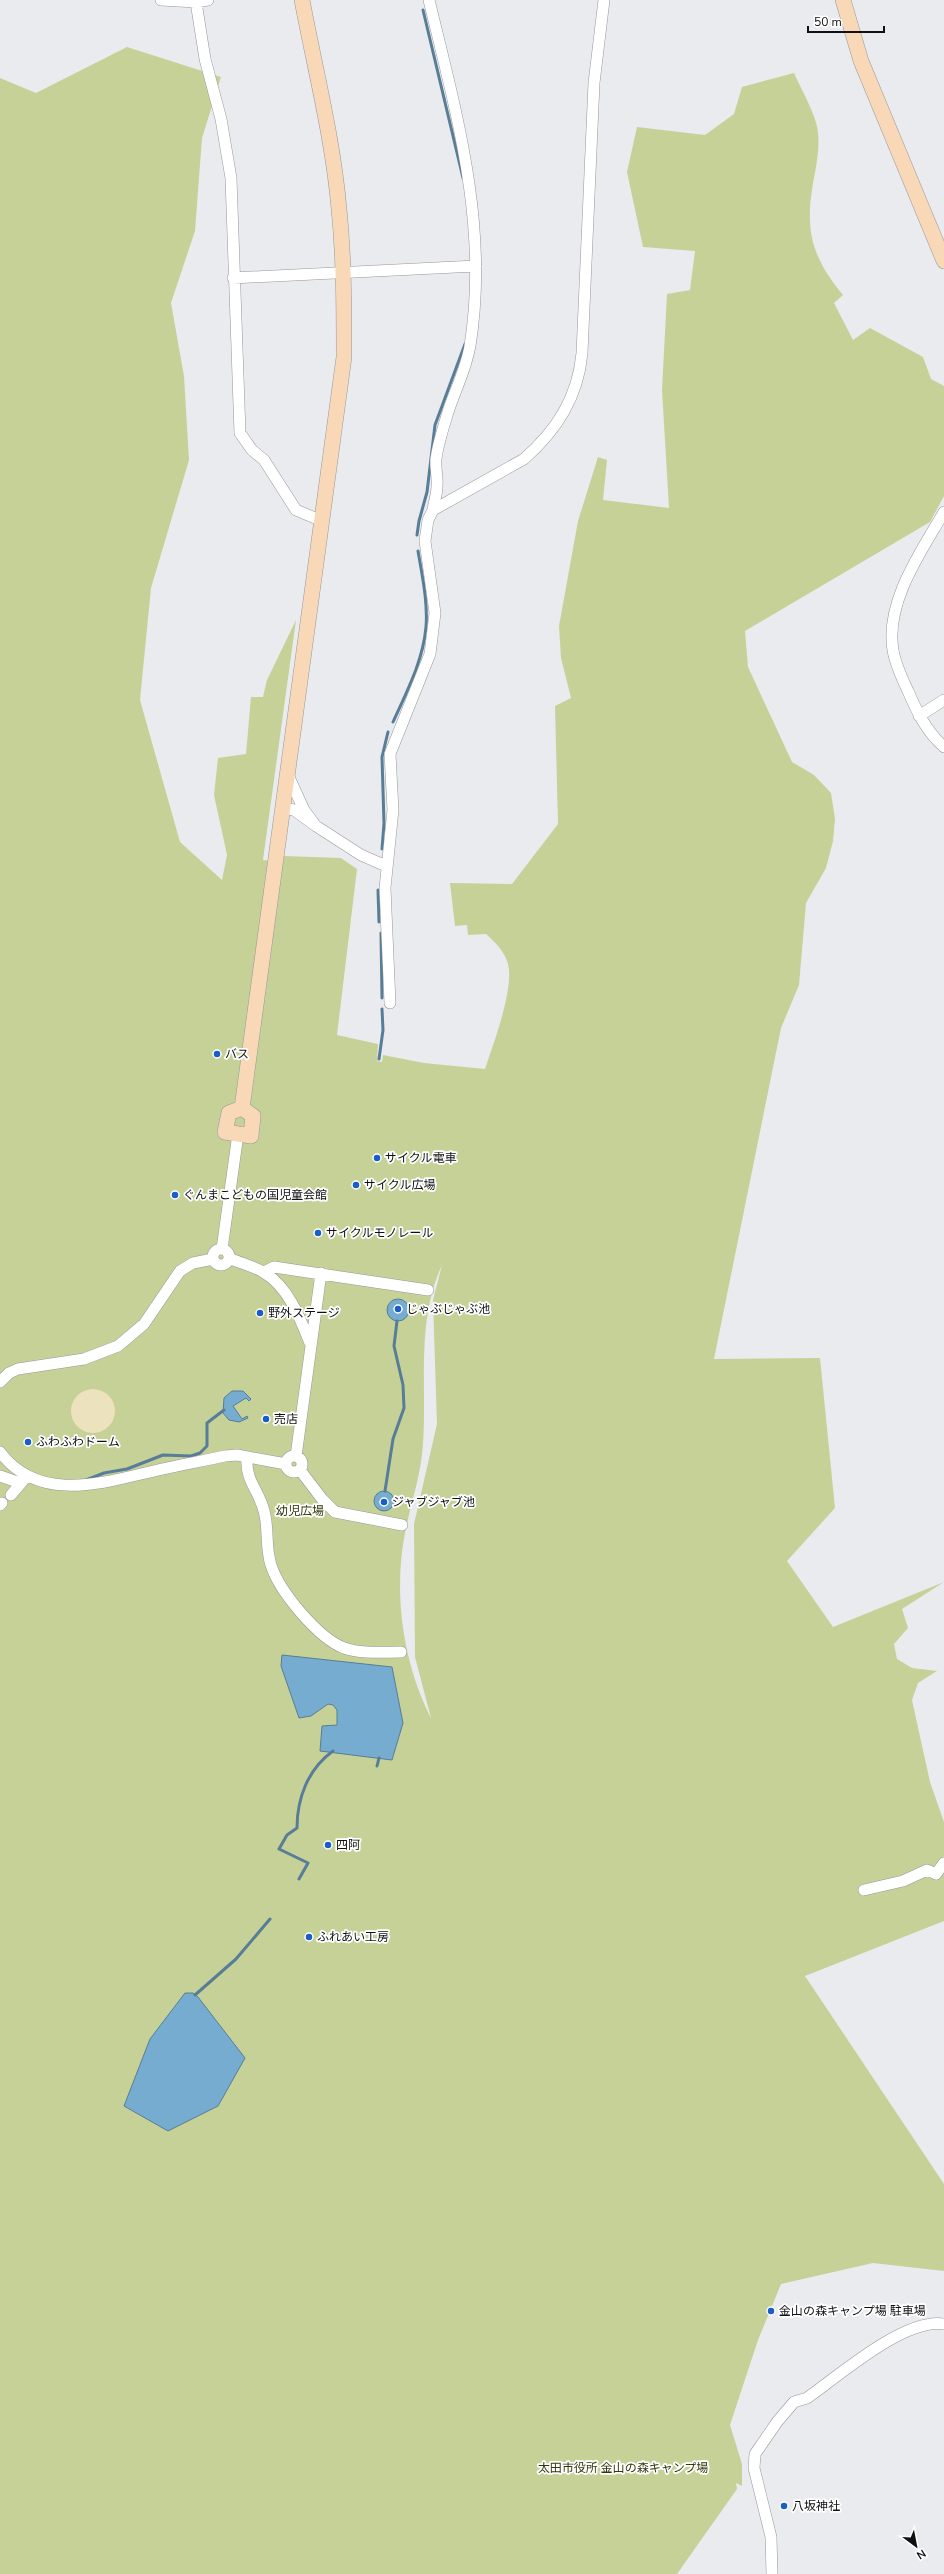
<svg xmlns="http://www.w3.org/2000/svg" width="944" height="2574" viewBox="0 0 944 2574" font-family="'Nunito Sans','Noto Sans JP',sans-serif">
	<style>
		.green { fill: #c6d198; fill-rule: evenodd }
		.sand { fill: #ece2bd }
		.water { fill: #76acd0; stroke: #577d97 }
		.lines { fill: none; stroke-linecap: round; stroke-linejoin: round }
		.stream { stroke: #577d97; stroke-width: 3 }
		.street-casing { stroke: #97979b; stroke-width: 12 }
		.secondary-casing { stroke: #97979b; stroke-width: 16 }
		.street { stroke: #fff; stroke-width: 11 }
		.secondary { stroke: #f9d8b7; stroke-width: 15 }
		.poi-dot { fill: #185dc8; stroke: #fff; stroke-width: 1.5 }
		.labels { text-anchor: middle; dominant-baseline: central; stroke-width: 3.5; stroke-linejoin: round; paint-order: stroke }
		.poi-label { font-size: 12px; fill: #101012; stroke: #fff; text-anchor: start }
		.park-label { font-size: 12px; fill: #32380b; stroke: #fff }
	</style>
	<rect width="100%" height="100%" fill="#eaebef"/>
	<!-- green -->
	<path class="green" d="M 127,47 L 221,77 L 202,138 L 195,231 L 171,303 L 184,376 L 189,460 L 151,588 L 140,700 L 180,842 L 222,880 L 227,855 L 214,795 L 218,758 L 246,754 L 251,697 L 263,697 L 267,680 L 296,620 L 263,860 L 283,863 L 284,856 L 341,858 L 357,869 L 337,1035 L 378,1044 L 377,1061 L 382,1062 L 383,1055 L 424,1063 L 485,1069 C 494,1042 511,997 509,970 C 508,955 497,944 486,934 L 468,935 L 467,925 L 455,926 L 450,883 L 512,884 L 558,824 L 555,706 L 571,698 L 561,658 L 559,626 L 578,521 L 598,457 L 607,460 L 603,500 L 669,508 L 662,390 L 667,294 L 690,290 L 695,251 L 643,247 L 627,172 L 637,127 L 705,135 L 734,114 L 742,87 L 794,73 C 801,89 817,116 818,133 C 820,153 815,170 812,190 C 805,235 815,261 843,295 L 834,303 L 853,340 L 870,328 L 923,357 L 931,379 L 944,386 L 944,496 L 930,522 L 745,631 L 748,667 L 792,762 L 814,775 L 831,793 L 835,819 L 833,841 L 826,868 L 806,903 L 799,985 L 781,1028 L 714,1359 L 820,1358 L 835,1508 L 787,1561 L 833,1627 L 944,1582 L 902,1609 L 908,1628 L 894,1644 L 897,1659 L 912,1668 L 937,1671 L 918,1683 L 912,1700 L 930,1782 L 944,1822 L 944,1921 L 805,1976 L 944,2184 L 944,2271 L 873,2263 L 781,2284 L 758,2340 L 730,2425 L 742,2464 L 742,2486 L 736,2483 L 737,2489 L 677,2574 L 0,2574 L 0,78 L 36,93 ZM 442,1265 L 433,1300 L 437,1424 L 414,1524 L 415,1657 L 431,1718 C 403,1663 393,1594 405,1533 C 411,1503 421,1475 423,1444 C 427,1384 416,1321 442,1265 Z"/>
	<!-- sand -->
	<path class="sand" d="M71 1411a22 22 0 1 1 44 0a22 22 0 1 1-44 0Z"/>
	<!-- water -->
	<path class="water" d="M387 1310a11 11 0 1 1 22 0a11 11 0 1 1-22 0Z
		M 232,1391 L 243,1391 L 251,1399 L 249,1401 L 246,1398 L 233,1406 L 242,1419 L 247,1416 L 248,1418 L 239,1422 L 229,1420 L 223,1413 L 224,1398 Z
		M374 1501a10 10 0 1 1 20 0a10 10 0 1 1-20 0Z
		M 282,1655 L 392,1667 L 403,1723 L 392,1760 L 320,1751 L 322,1726 L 337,1725 L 337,1710 L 333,1705 L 328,1704 L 311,1716 L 299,1718 L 281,1666 Z
		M 185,1993 L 193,1993 L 198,1997 L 245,2058 L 218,2106 L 168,2131 L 124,2106 L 150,2039 Z"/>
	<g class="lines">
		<!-- stream -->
		<path class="stream" d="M 423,10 L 463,178
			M 417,535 L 419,521 L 427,492 L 435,425 L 465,344
			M 393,722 C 407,691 423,661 426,627 C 428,602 422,575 418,551
			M 382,849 L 384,823 L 382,757 L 388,732
			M 378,890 L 379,922
			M 381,933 L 382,998
			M 379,1059 L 383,1030 L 382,1009
			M 86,1480 L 104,1473 L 127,1469 L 163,1455 L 191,1456 L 200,1453 L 207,1446 L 207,1423 L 224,1410
			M 385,1491 L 393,1439 L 404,1408 L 403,1385 L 394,1346 L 397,1321
			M 377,1766 L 379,1758
			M 299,1879 L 308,1863 L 279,1849 L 287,1835 L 297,1828 C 297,1798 308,1769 333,1751
			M 195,1995 L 236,1959 L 270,1919"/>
		<defs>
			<path id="street" d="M 161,0 L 196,2 L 208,0
				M 429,0 C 457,116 489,226 470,346 C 466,369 456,388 449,409 C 444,425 438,443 436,459 C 435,468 438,477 437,486 C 437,494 434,502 433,510
				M 196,2 L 205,59 L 221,119 L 231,178 L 240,433 L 252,450 L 264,460 L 296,510 L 322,521
				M 233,278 L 476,266
				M 944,512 C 921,552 885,602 893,650 C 895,664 902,678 908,691 C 917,712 926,731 944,747
				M 919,716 L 944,700
				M 283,808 L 294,810 L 316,826 L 304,810 L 288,775
				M 316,826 L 361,855 L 386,866
				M 390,1003 L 385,888 L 393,810 L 390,754 L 430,654 L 435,613 L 425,541 L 428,520 L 433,510 L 524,459 C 557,430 578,397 582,353 L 594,83 L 604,0
				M213 1257a8 8 0 1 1 16 0a8 8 0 1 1-16 0Z
				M 222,1249 L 237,1141
				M 229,1258 C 240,1263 253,1266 263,1272 C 288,1286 300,1318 310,1343
				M 264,1272 L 274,1267 L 428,1290
				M 0,1382 L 9,1373 L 18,1369 L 84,1359 L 118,1346 L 144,1324 L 180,1271 L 193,1263 L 213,1259
				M 0,1452 C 35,1499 92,1486 141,1474 C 169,1467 197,1462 225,1456 L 237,1455 L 286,1464
				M286 1464a8 8 0 1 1 16 0a8 8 0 1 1-16 0Z
				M 296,1456 L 321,1273
				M 247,1457 C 245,1481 259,1490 264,1511 C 269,1528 265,1547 271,1565 C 279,1591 318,1638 344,1648 C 361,1654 383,1652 401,1652
				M 300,1470 L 322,1499 L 335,1512 L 402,1525
				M 0,1476 L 20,1483
				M 11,1495 L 27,1476
				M 0,1505 L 2,1503
				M 864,1890 L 903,1881 L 927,1870 L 936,1874 L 944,1863
				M 772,2574 L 771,2537 L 754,2468 L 755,2454 L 777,2422 L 794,2402 L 807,2398 C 840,2375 904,2318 944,2324"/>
			<path id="secondary" d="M 843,0 L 861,61 L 944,261
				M 242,1108 L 344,357 C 344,308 344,259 339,209 C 333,139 315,69 302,0
				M 242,1108 L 253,1116 L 251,1136 L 225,1132 L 229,1113 Z"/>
		</defs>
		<!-- street casing -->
		<use href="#street" class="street-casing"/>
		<!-- secondary casing -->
		<use href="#secondary" class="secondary-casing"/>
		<!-- street -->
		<use href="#street" class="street"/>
		<!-- secondary -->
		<use href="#secondary" class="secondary"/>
	</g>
	<!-- markers -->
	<g class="poi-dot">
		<circle cx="217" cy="1054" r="4"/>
		<circle cx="377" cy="1158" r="4"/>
		<circle cx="356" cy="1185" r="4"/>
		<circle cx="175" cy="1195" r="4"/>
		<circle cx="318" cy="1233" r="4"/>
		<circle cx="398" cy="1309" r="4"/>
		<circle cx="260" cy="1313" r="4"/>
		<circle cx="266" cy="1419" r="4"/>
		<circle cx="28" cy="1442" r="4"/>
		<circle cx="384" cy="1502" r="4"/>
		<circle cx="328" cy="1845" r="4"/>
		<circle cx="309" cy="1937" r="4"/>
		<circle cx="771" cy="2311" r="4"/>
		<circle cx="784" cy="2506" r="4"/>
	</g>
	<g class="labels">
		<!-- poi labels -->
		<g class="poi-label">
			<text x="225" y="1054">バス</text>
			<text x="385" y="1158">サイクル電車</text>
			<text x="364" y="1185">サイクル広場</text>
			<text x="183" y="1195">ぐんまこどもの国児童会館</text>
			<text x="326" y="1233">サイクルモノレール</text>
			<text x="406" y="1309">じゃぶじゃぶ池</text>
			<text x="268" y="1313">野外ステージ</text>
			<text x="274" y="1419">売店</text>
			<text x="36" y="1442">ふわふわドーム</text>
			<text x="392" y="1502">ジャブジャブ池</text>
			<text x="336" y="1845">四阿</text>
			<text x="317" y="1937">ふれあい工房</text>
			<text x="779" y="2311">金山の森キャンプ場 駐車場</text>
			<text x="792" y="2506">八坂神社</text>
		</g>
		<!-- park labels -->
		<g class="park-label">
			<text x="300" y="1511">幼児広場</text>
			<text x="623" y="2468">太田市役所 金山の森キャンプ場</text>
		</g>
	</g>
	<!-- north arrow -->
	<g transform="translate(916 2546) rotate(148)" stroke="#ffffff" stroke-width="3" paint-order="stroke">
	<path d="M0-3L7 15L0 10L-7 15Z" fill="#101012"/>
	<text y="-6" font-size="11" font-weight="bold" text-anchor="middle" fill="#101012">N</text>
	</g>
	<!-- scale -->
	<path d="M808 26v6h76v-6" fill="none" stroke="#101012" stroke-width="2"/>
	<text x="814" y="26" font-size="12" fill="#101012" stroke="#ffffff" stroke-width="3" paint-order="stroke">50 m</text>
</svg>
